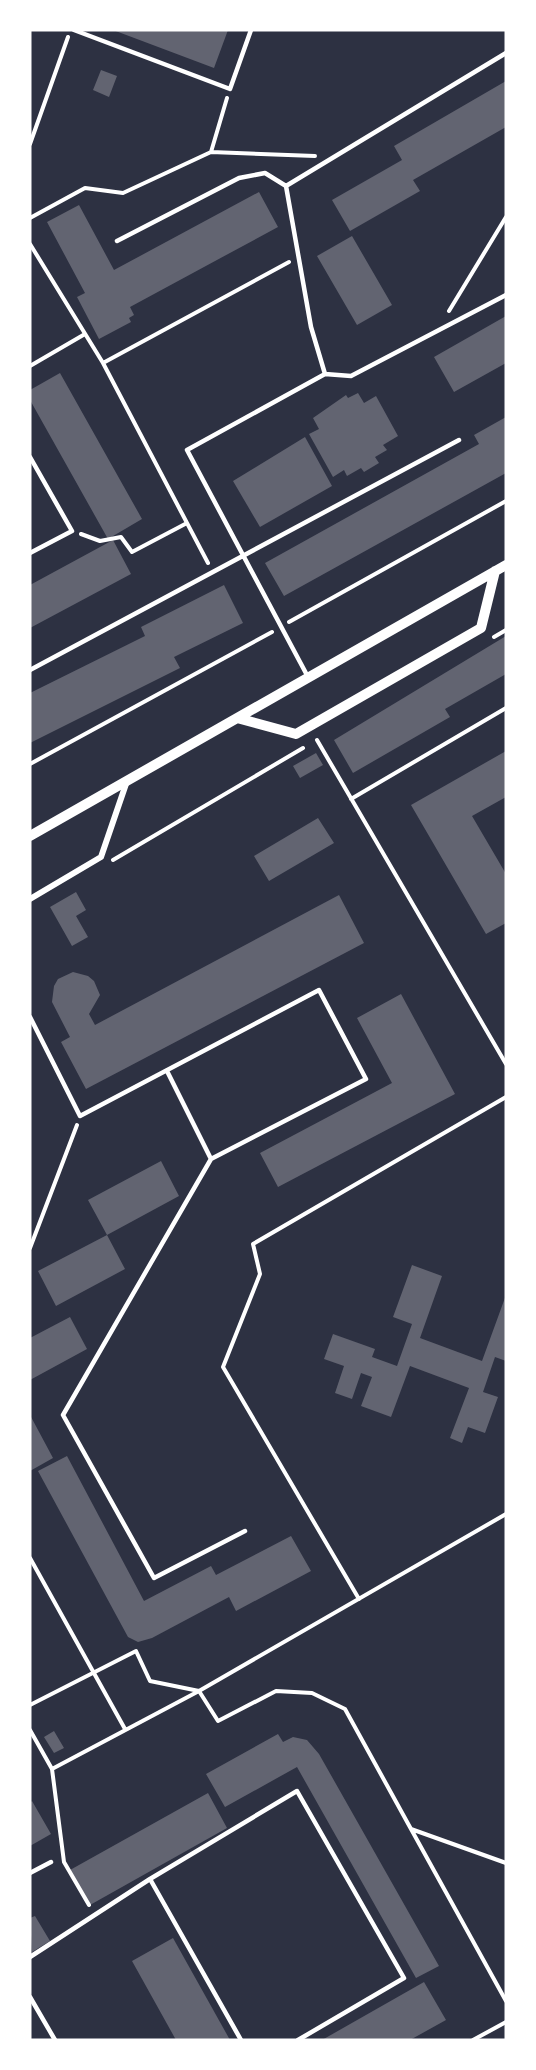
<svg xmlns="http://www.w3.org/2000/svg" width="536" height="2070" viewBox="0 0 536 2070" font-family="'Fira Sans Condensed',sans-serif">
	<style>
		.building { fill: #626471 }
		.lines { fill: none; stroke-linecap: round; stroke-linejoin: round }
		.path { stroke: #fff; stroke-width: 4 }
		.service { stroke: #fff; stroke-width: 4.5 }
		.minor { stroke: #fff; stroke-width: 6 }
		.tertiary { stroke: #fff; stroke-width: 10 }
	</style>
	<rect width="100%" height="100%" fill="#2d3142"/>
	<!-- building -->
	<path class="building" d="M 113,30 L 228,30 L 214,68 Z
		M 101,70 L 117,76 L 109,97 L 93,90 Z
		M 506,81 L 506,127 L 413,180 L 420,191 L 350,231 L 332,200 L 402,160 L 394,146 Z
		M 259,192 L 278,227 L 130,307 L 134,315 L 129,318 L 131,322 L 99,339 L 77,297 L 85,293 L 47,222 L 79,205 L 114,270 Z
		M 352,236 L 392,305 L 357,325 L 317,256 Z
		M 506,316 L 506,363 L 454,392 L 434,357 Z
		M 60,373 L 142,519 L 108,539 L 30,400 L 30,390 Z
		M 358,393 L 364,403 L 376,396 L 398,436 L 383,445 L 387,450 L 375,457 L 379,463 L 364,472 L 361,468 L 347,476 L 344,470 L 333,477 L 309,434 L 319,429 L 313,418 L 346,395 L 348,398 Z
		M 506,417 L 506,473 L 284,596 L 265,563 L 479,444 L 474,435 Z
		M 305,437 L 332,486 L 260,527 L 233,481 Z
		M 113,540 L 131,574 L 30,628 L 30,585 Z
		M 224,585 L 243,623 L 174,657 L 180,668 L 30,743 L 30,693 L 145,636 L 141,627 Z
		M 506,636 L 506,674 L 445,709 L 450,717 L 353,773 L 334,740 Z
		M 506,751 L 506,797 L 472,816 L 506,874 L 506,923 L 486,934 L 411,805 Z
		M 316,753 L 323,765 L 300,778 L 293,766 Z
		M 318,818 L 334,843 L 269,881 L 254,856 Z
		M 76,892 L 86,910 L 76,916 L 88,937 L 72,946 L 50,907 Z
		M 339,895 L 364,943 L 86,1089 L 61,1042 L 70,1037 L 52,1002 L 54,986 L 58,979 L 73,972 L 88,976 L 94,981 L 100,995 L 89,1014 L 95,1025 Z
		M 401,994 L 455,1094 L 278,1187 L 260,1153 L 392,1083 L 357,1018 Z
		M 161,1161 L 179,1196 L 107,1235 L 88,1200 Z
		M 107,1235 L 125,1269 L 56,1306 L 38,1271 Z
		M 412,1265 L 442,1276 L 420,1338 L 482,1361 L 506,1295 L 506,1361 L 495,1357 L 483,1392 L 498,1397 L 485,1433 L 468,1427 L 462,1443 L 450,1438 L 469,1388 L 410,1366 L 391,1417 L 361,1406 L 372,1377 L 361,1373 L 352,1399 L 335,1393 L 344,1366 L 324,1359 L 333,1334 L 375,1349 L 372,1357 L 397,1366 L 412,1324 L 393,1317 Z
		M 70,1317 L 87,1349 L 30,1380 L 30,1338 Z
		M 30,1415 L 53,1458 L 30,1471 Z
		M 67,1456 L 144,1601 L 211,1566 L 216,1575 L 291,1536 L 311,1571 L 236,1611 L 229,1597 L 152,1638 L 138,1642 L 128,1637 L 38,1471 Z
		M 54,1731 L 64,1748 L 54,1753 L 44,1737 Z
		M 278,1734 L 283,1742 L 293,1737 L 307,1740 L 319,1754 L 439,1966 L 416,1978 L 297,1767 L 225,1807 L 206,1774 Z
		M 208,1793 L 227,1828 L 90,1905 L 70,1870 Z
		M 32,1801 L 51,1834 L 30,1846 L 30,1803 Z
		M 35,1916 L 50,1941 L 32,1952 L 30,1918 Z
		M 173,1938 L 230,2040 L 176,2040 L 132,1961 Z
		M 424,1982 L 446,2020 L 410,2040 L 322,2040 Z"/>
	<g class="lines">
		<!-- path -->
		<path class="path" d="M 30,144 L 68,37
			M 211,152 L 227,98
			M 30,218 L 85,188 L 123,193 L 211,152 L 315,156
			M 30,244 L 103,363 L 208,563
			M 449,311 L 506,217
			M 103,363 L 289,262
			M 30,366 L 85,334
			M 81,534 L 100,541 L 121,537 L 132,552 L 187,523
			M 289,622 L 506,501
			M 494,637 L 506,630
			M 317,740 L 506,1064
			M 30,764 L 272,632
			M 351,799 L 506,708
			M 113,860 L 303,748
			M 30,1248 L 77,1125
			M 30,1558 L 125,1729
			M 359,1599 L 223,1367 L 260,1274 L 253,1244 L 506,1097
			M 30,1705 L 136,1651 L 150,1681 L 199,1691 L 218,1721 L 276,1691 L 312,1693 L 345,1709 L 411,1829 L 506,1863
			M 30,1730 L 52,1769 L 64,1862 L 89,1905
			M 52,1769 L 199,1691 L 506,1514
			M 411,1829 L 506,2001
			M 473,2040 L 506,2022"/>
		<!-- service -->
		<path class="service" d="M 74,30 L 230,89 L 251,30
			M 286,186 L 506,53
			M 117,241 L 239,178 L 265,173 L 286,186 L 311,327 L 325,374
			M 30,457 L 72,531 L 30,553
			M 30,670 L 459,440
			M 308,677 L 187,450 L 325,374 L 351,376 L 506,295
			M 30,1017 L 80,1116 L 319,990 L 366,1079 L 211,1159 L 167,1071
			M 211,1159 L 63,1415 L 154,1578 L 245,1531
			M 30,1873 L 51,1862
			M 150,1879 L 241,2040
			M 30,1957 L 150,1879 L 297,1791 L 404,1978 L 298,2040
			M 30,1997 L 55,2040"/>
		<!-- minor -->
		<path class="minor" d="M 30,899 L 101,857 L 127,781"/>
		<!-- tertiary -->
		<path class="tertiary" d="M 237,718 L 296,734 L 481,628 L 495,571
			M 30,836 L 506,565"/>
	</g>
	<!-- border -->
	<rect width="536" height="2070" fill="none" stroke="#ffffff" stroke-width="63"/>
</svg>
